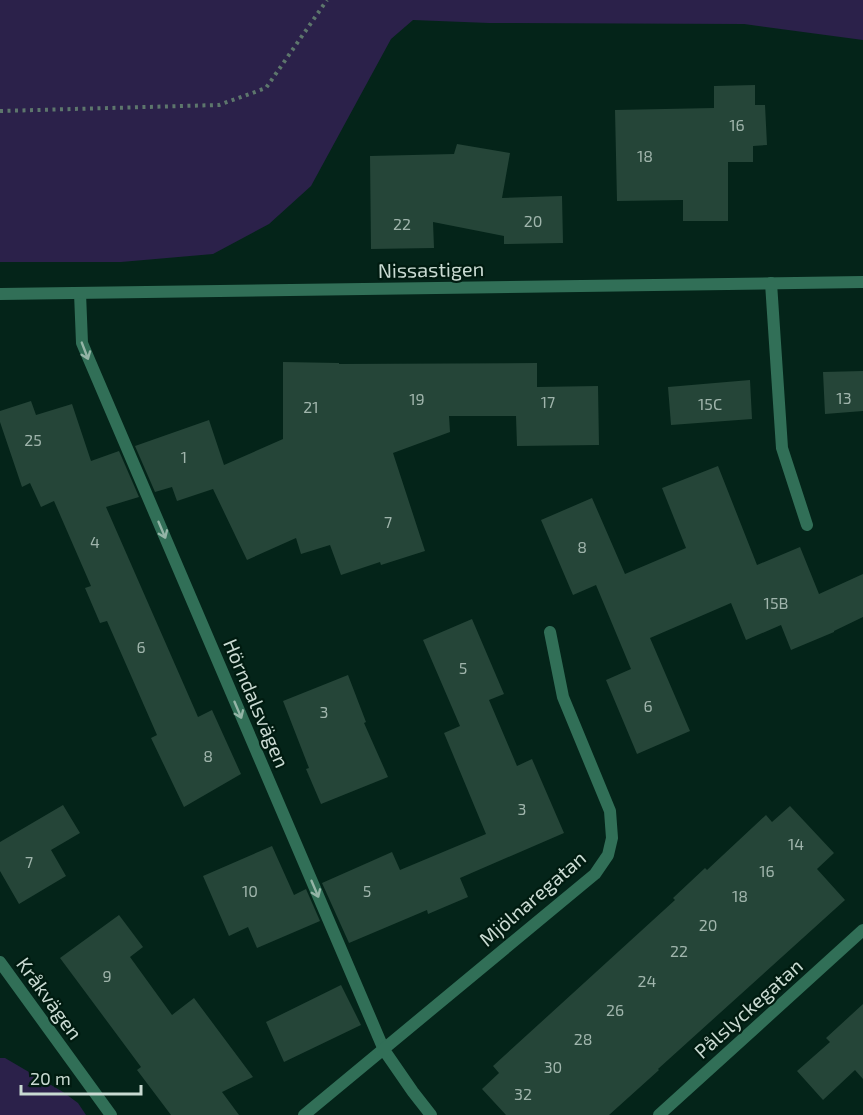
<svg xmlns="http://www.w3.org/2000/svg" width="863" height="1115" viewBox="0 0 863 1115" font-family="'Exo 2',sans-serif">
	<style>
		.green { fill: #2b214a }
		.building { fill: #254538 }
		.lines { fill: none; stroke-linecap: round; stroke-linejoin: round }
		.path { stroke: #5d766c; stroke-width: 4; stroke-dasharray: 3 4.5; stroke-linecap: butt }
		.lane { stroke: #316f57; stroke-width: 12 }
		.street { stroke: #316f57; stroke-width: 12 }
		.oneway { stroke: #94b5a7 }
		.labels { text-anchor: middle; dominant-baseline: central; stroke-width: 4.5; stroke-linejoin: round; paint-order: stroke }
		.number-label { font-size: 16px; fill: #a0b5ac }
		.street-label { font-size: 20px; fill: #c9dad2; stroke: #001b10 }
	</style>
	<rect width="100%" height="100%" fill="#042419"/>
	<!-- green -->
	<path class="green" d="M 0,0 L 863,0 L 863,40 L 744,24 L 489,23 L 413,20 L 391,39 L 311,186 L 269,224 L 213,254 L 121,262 L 0,262 Z
		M 0,1058 L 5,1058 L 63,1092 L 78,1103 L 86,1115 L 0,1115 Z"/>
	<!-- building -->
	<path class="building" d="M 755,85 L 755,105 L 765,105 L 767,145 L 753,146 L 753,162 L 728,162 L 728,221 L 683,221 L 683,200 L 617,201 L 615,110 L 714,108 L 714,86 Z
		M 457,144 L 510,153 L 502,198 L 562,196 L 563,243 L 504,244 L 504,236 L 433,222 L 434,248 L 371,249 L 370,156 L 454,154 Z
		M 283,362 L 339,363 L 339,364 L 537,363 L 537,387 L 598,386 L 599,445 L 517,446 L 516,416 L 449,416 L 450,432 L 393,453 L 425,551 L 381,565 L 380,562 L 341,575 L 330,545 L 301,554 L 296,538 L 247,560 L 213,489 L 177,501 L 172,487 L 155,492 L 135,446 L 209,420 L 224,465 L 283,439 Z
		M 863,371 L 863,411 L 825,414 L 823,372 Z
		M 750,380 L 752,419 L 671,425 L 668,387 Z
		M 31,401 L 36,415 L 72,404 L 91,461 L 119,451 L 139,497 L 106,507 L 198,717 L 212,710 L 241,774 L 184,807 L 151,738 L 157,735 L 107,621 L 100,623 L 85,588 L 91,586 L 54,501 L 41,507 L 30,483 L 22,487 L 0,422 L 0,411 Z
		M 718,466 L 757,565 L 800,547 L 819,594 L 863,574 L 863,617 L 834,631 L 834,632 L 791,650 L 781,625 L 746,640 L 731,603 L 650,638 L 690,731 L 637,754 L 606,680 L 631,669 L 596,585 L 573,595 L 541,520 L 592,498 L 625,574 L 686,548 L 662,488 Z
		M 472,619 L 504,694 L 489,700 L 517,766 L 532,759 L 564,833 L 460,878 L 468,897 L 428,914 L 427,910 L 349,943 L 322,883 L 392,852 L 400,870 L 486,834 L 444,733 L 460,726 L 423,640 Z
		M 348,675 L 366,722 L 364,723 L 388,777 L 321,804 L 306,769 L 309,768 L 283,701 Z
		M 63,805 L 80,833 L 51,850 L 66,876 L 19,904 L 0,871 L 0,842 Z
		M 790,806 L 834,853 L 817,869 L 845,900 L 658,1069 L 659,1070 L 609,1115 L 506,1115 L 482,1089 L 499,1073 L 493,1066 L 675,900 L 673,898 L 705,868 L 707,870 L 766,815 L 772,822 Z
		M 272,846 L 294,895 L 306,889 L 320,921 L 257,948 L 248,927 L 229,936 L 203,876 Z
		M 119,915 L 143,947 L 130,957 L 172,1015 L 194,998 L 253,1077 L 222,1092 L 239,1115 L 171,1115 L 137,1070 L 141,1067 L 60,958 Z
		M 341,985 L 361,1025 L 284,1062 L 266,1022 Z
		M 863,1004 L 863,1079 L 855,1070 L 823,1100 L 797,1071 L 830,1042 L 826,1038 Z"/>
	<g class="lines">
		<!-- path -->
		<path class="path" d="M 0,111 L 219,105 L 266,88 L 327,0"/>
		<!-- lane -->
		<path class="lane" d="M 771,283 L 782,448 L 807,525
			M 80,293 L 82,343 L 384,1050"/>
		<!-- street -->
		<path class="street" d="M 0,294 L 863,282
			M 0,962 L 111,1115
			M 384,1050 L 413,1092 L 431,1115
			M 304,1115 L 595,874 L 608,855 L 612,838 L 610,811 L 563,697 L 550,632
			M 659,1115 L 863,930"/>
	</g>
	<!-- one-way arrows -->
	<defs><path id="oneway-shaft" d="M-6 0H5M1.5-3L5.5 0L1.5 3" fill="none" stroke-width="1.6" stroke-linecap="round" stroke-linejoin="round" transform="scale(1.5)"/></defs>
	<g class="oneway">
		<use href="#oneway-shaft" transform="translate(85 351) rotate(69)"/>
		<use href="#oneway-shaft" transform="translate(162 530) rotate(67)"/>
		<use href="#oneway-shaft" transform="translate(238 710) rotate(67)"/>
		<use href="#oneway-shaft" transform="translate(315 889) rotate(67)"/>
	</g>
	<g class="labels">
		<!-- number labels -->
		<g class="number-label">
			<text x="737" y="124">16</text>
			<text x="645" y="155">18</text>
			<text x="533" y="220">20</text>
			<text x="402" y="223">22</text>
			<text x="844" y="397">13</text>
			<text x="417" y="398">19</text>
			<text x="548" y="401">17</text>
			<text x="710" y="403">15C</text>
			<text x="311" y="406">21</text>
			<text x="33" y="439">25</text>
			<text x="184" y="456">1</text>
			<text x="388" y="521">7</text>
			<text x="95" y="541">4</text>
			<text x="582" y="546">8</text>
			<text x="776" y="602">15B</text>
			<text x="141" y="646">6</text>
			<text x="463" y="667">5</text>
			<text x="648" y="705">6</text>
			<text x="324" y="711">3</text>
			<text x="208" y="755">8</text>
			<text x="522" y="808">3</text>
			<text x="796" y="843">14</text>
			<text x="29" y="861">7</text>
			<text x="767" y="870">16</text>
			<text x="250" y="890">10</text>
			<text x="367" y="890">5</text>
			<text x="740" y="895">18</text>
			<text x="708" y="924">20</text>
			<text x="679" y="950">22</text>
			<text x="107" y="975">9</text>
			<text x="647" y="980">24</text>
			<text x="615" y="1009">26</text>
			<text x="583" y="1038">28</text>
			<text x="553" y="1066">30</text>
			<text x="523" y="1093">32</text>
		</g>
		<!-- street labels -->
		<g class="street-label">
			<text transform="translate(431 269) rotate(-1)">Nissastigen</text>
			<text transform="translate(257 703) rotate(67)">Hörndalsvägen</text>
			<text transform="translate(532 898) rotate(-41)">Mjölnaregatan</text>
			<text transform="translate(50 998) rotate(54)">Kråkvägen</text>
			<text transform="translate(748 1008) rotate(-42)">Pålslyckegatan</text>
		</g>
	</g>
	<!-- scale -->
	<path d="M21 1085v9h120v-9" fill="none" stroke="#c9dad2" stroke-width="3"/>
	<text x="30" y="1085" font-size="18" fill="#c9dad2" stroke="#001b10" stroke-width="4.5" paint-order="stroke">20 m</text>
</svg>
